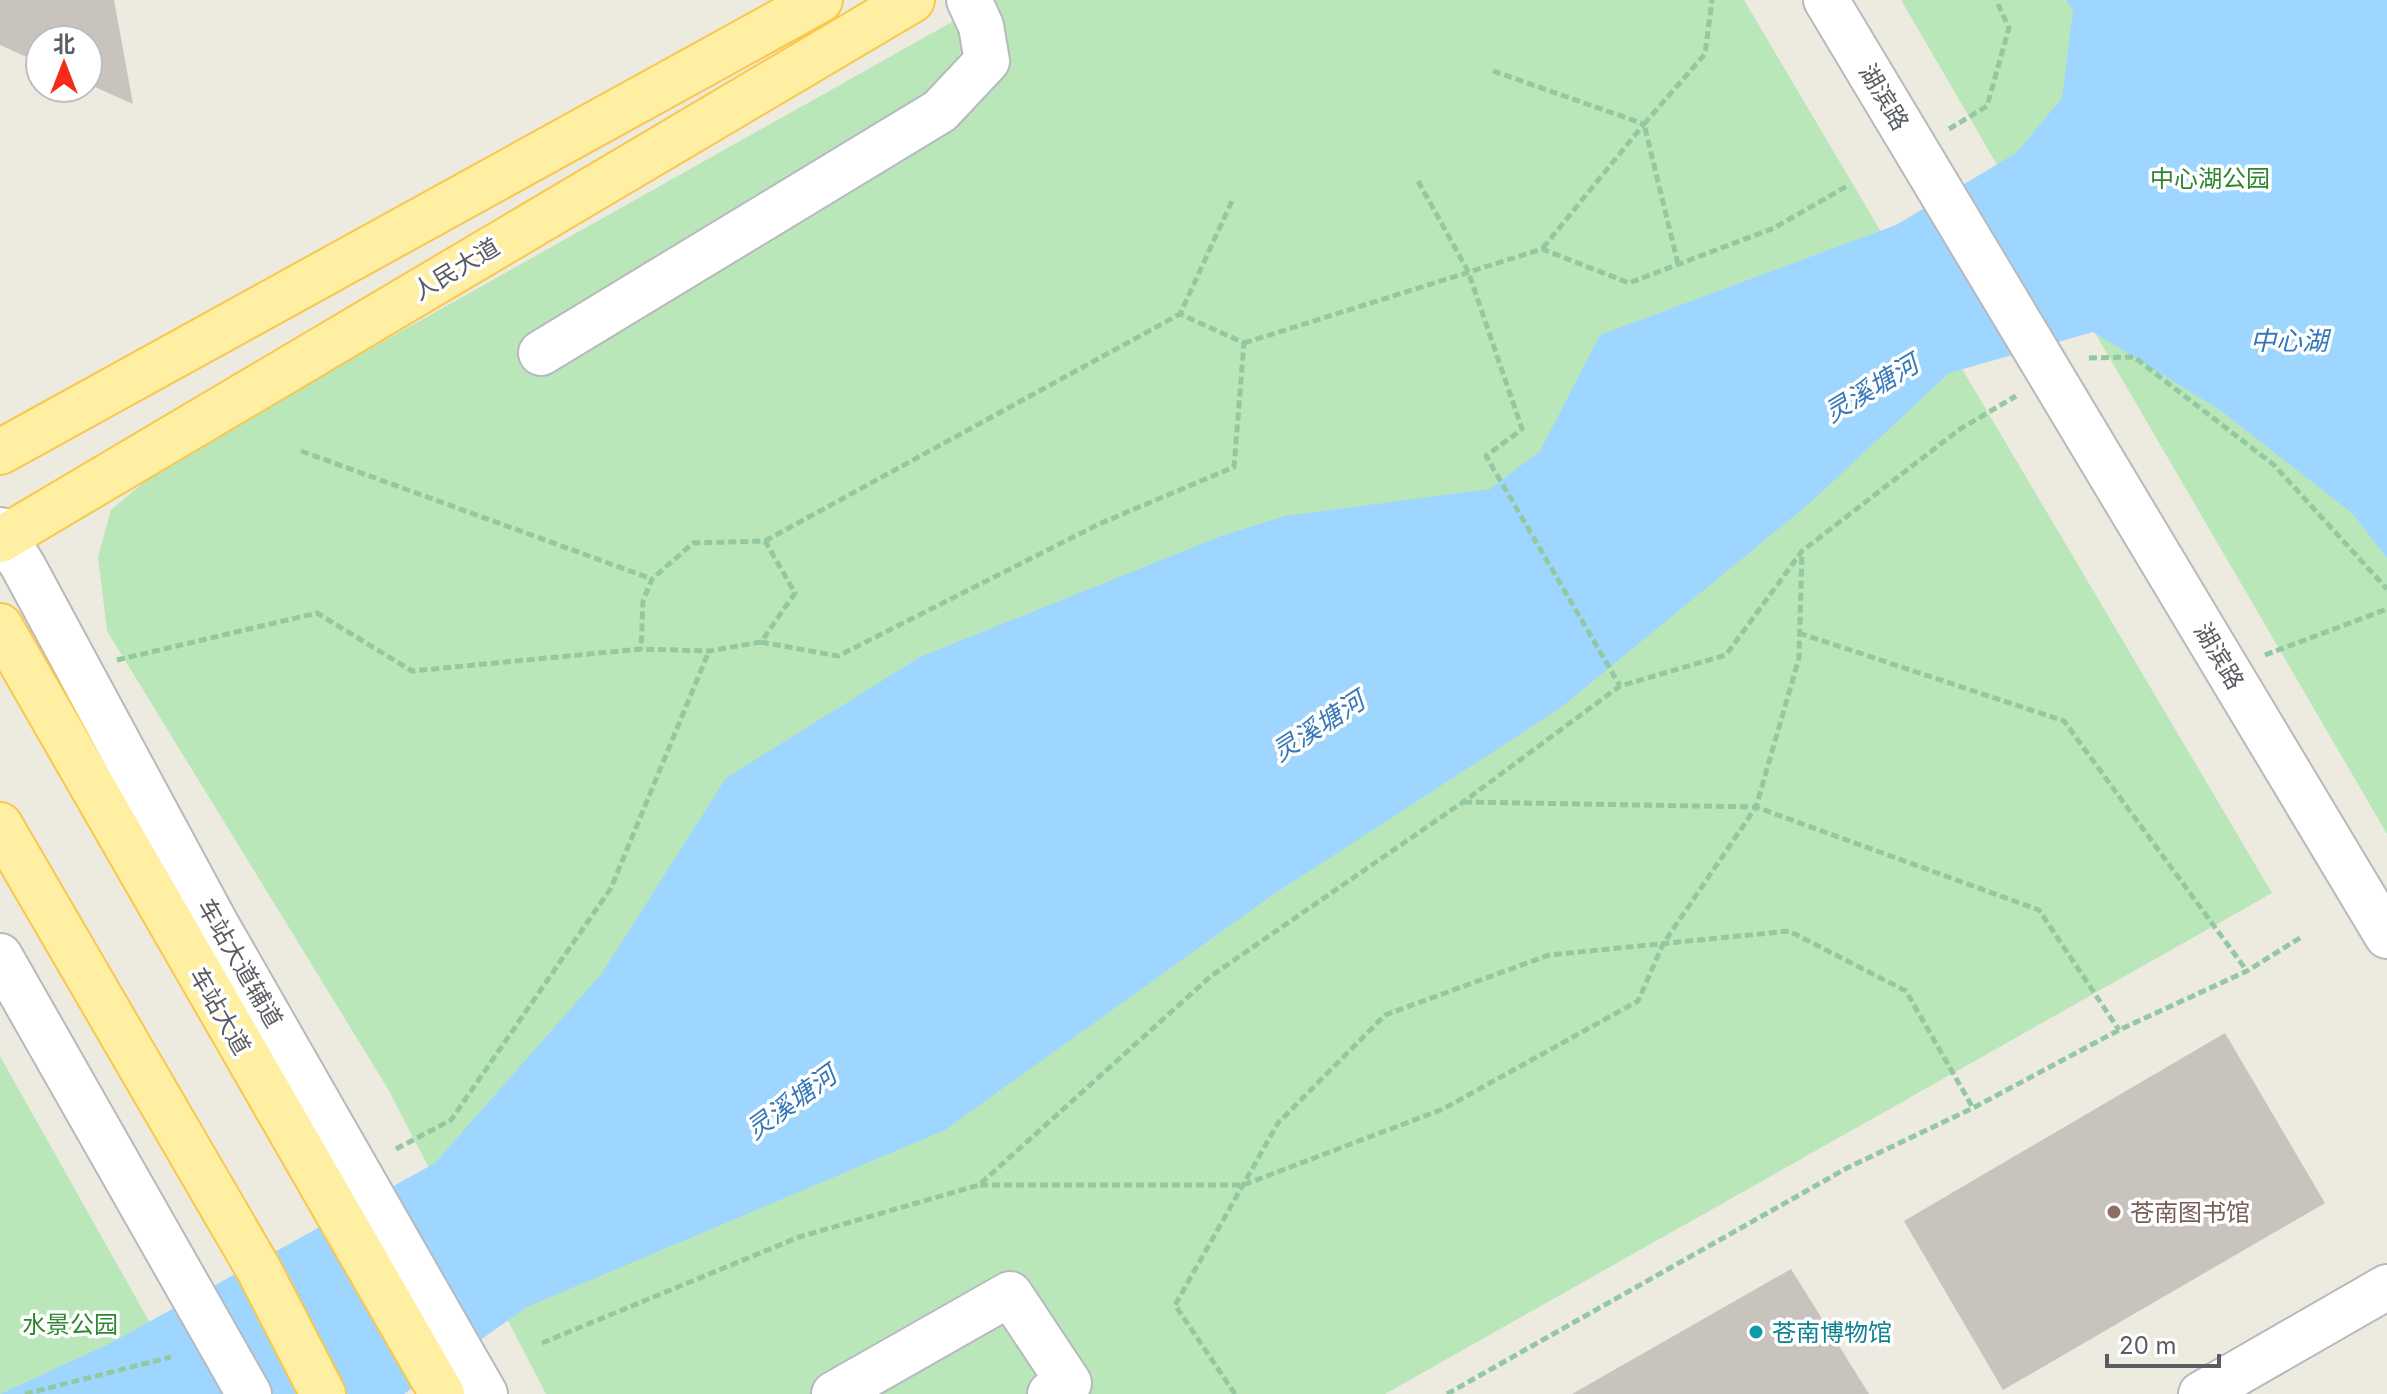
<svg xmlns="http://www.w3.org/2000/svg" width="2387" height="1394" viewBox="0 0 2387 1394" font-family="Inter,'Noto Sans SC',sans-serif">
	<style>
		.green { fill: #bae7ba }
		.water { fill: #9ed6ff }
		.building { fill: #c8c4bd }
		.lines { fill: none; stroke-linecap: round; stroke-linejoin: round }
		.minor-casing { stroke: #b6b9be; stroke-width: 48 }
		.major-casing { stroke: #fbc74b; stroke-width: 48 }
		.path { stroke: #93c8a1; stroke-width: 5; stroke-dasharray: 8 4; stroke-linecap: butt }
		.minor { stroke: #fff; stroke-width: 44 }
		.major { stroke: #ffefa3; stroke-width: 44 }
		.education-dot { fill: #8d6e63; stroke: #fff; stroke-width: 3 }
		.culture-dot { fill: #0f9aa8; stroke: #fff; stroke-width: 3 }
		.labels { text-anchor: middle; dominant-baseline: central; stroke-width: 7; stroke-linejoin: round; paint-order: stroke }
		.street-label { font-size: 24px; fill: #595d62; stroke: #fff }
		.park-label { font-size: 24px; fill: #2e8530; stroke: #fff }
		.education-label { font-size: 24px; fill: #785e54; stroke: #fff; text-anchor: start }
		.culture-label { font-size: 24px; fill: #0d838f; stroke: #fff; text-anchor: start }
		.water-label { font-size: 26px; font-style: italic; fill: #3577b8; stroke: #fff }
	</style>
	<rect width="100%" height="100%" fill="#edeae0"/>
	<!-- green -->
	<path class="green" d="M 991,0 L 1744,0 L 2272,893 L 1385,1394 L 546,1394 L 388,1089 L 107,631 L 98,557 L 111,510 L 165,464 Z
		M 1901,0 L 2387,0 L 2387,834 Z
		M 0,1056 L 190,1394 L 0,1394 Z"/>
	<!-- water -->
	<path class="water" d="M 2066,0 L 2387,0 L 2387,558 L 2353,514 L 2220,410 L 2093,332 L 1949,373 L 1810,503 L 1559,709 L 1271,896 L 945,1130 L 527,1307 L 404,1394 L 0,1394 L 111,1343 L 435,1163 L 602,973 L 726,778 L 920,657 L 1221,536 L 1285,516 L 1490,489 L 1540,451 L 1600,335 L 1896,225 L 2016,153 L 2062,98 L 2073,10 Z"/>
	<!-- building -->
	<path class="building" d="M 0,0 L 114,0 L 133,104 L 88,84 L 88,40 L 40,40 L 40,63 L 0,45 Z
		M 2225,1033 L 2325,1203 L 2003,1390 L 1904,1221 Z
		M 1791,1269 L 1869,1394 L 1572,1394 Z"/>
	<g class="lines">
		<defs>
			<path id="minor" d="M 1826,0 L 2387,936
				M 541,353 L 940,111 L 987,61 L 981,26 L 969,0
				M 0,530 L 23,566 L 216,924 L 485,1394
				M 0,956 L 249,1394
				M 834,1394 L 1010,1294 L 1069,1383 L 1050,1394
				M 2201,1394 L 2387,1287"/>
			<path id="major" d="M 0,452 L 820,0
				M 0,540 L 912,0
				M 0,626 L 442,1394
				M 0,825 L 259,1270 L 323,1394"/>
		</defs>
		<!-- minor casing -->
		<use href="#minor" class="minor-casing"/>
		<!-- major casing -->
		<use href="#major" class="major-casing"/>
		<!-- path -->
		<path class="path" d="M 1493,71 L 1644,124 L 1542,249
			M 1949,129 L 1987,106 L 2009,28 L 1996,0
			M 1418,181 L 1468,271 L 1522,429 L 1486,456 L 1620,686
			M 1678,264 L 1644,124 L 1705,54 L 1712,0
			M 1244,343 L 1542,249 L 1629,283 L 1774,228 L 1849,185
			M 2089,358 L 2134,357 L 2274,465 L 2387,589
			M 301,451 L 652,579
			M 765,541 L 1180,314
			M 1799,633 L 2064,721 L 2247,971
			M 761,642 L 838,656 L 1099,524 L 1234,467 L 1244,343 L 1180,314 L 1232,201
			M 2265,655 L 2387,609
			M 117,660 L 317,613 L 412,671 L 641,649 L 709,651 L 761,642 L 795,593 L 765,541 L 693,543 L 652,579 L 643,601 L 641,649
			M 1464,802 L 1756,807 L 2039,910 L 2119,1030
			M 396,1149 L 451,1120 L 611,888 L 709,651
			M 980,1185 L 1243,1185 L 1443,1109 L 1638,1001 L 1663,944 L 1756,807 L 1799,658 L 1802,551
			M 542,1343 L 799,1237 L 979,1185 L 1211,976 L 1463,802 L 1620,686 L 1726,655 L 1802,551 L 1960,429 L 2016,396
			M 25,1394 L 171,1357
			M 1235,1394 L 1175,1305 L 1278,1123 L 1385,1015 L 1549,955 L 1789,931 L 1906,991 L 1973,1108
			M 1447,1394 L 1847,1168 L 1973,1108 L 2119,1030 L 2247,971 L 2303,936"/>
		<!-- minor -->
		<use href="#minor" class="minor"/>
		<!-- major -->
		<use href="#major" class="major"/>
	</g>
	<!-- markers -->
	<circle class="education-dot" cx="2114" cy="1212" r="8"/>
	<circle class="culture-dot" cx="1756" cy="1332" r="8"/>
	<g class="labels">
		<!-- street labels -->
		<g class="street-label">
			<text transform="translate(1884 97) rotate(59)">湖滨路</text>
			<text transform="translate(456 269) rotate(-31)">人民大道</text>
			<text transform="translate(2219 656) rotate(59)">湖滨路</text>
			<text transform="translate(240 963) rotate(60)">车站大道辅道</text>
			<text transform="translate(220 1011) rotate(60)">车站大道</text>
		</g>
		<!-- park labels -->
		<g class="park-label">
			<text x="2210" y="178">中心湖公园</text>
			<text x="70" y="1324">水景公园</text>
		</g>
		<!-- education labels -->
		<g class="education-label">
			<text x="2130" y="1212">苍南图书馆</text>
		</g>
		<!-- culture labels -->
		<g class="culture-label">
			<text x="1772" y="1332">苍南博物馆</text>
		</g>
		<!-- water labels -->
		<g class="water-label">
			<text x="2289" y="340">中心湖</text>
			<text transform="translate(1871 388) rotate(-31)">灵溪塘河</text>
			<text transform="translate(1318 726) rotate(-33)">灵溪塘河</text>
			<text transform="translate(791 1102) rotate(-36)">灵溪塘河</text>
		</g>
	</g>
	<!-- north arrow -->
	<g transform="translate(64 64)"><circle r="38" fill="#ffffff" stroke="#bdbec0" stroke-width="2"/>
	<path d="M0-6L14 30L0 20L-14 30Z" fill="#f52b1e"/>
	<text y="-12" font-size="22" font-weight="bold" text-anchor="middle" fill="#595d62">北</text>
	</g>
	<!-- scale -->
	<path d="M2107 1354v12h112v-12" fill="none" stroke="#595d62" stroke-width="4"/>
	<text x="2119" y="1354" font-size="24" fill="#595d62" stroke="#ffffff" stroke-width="6" paint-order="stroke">20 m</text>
</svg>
